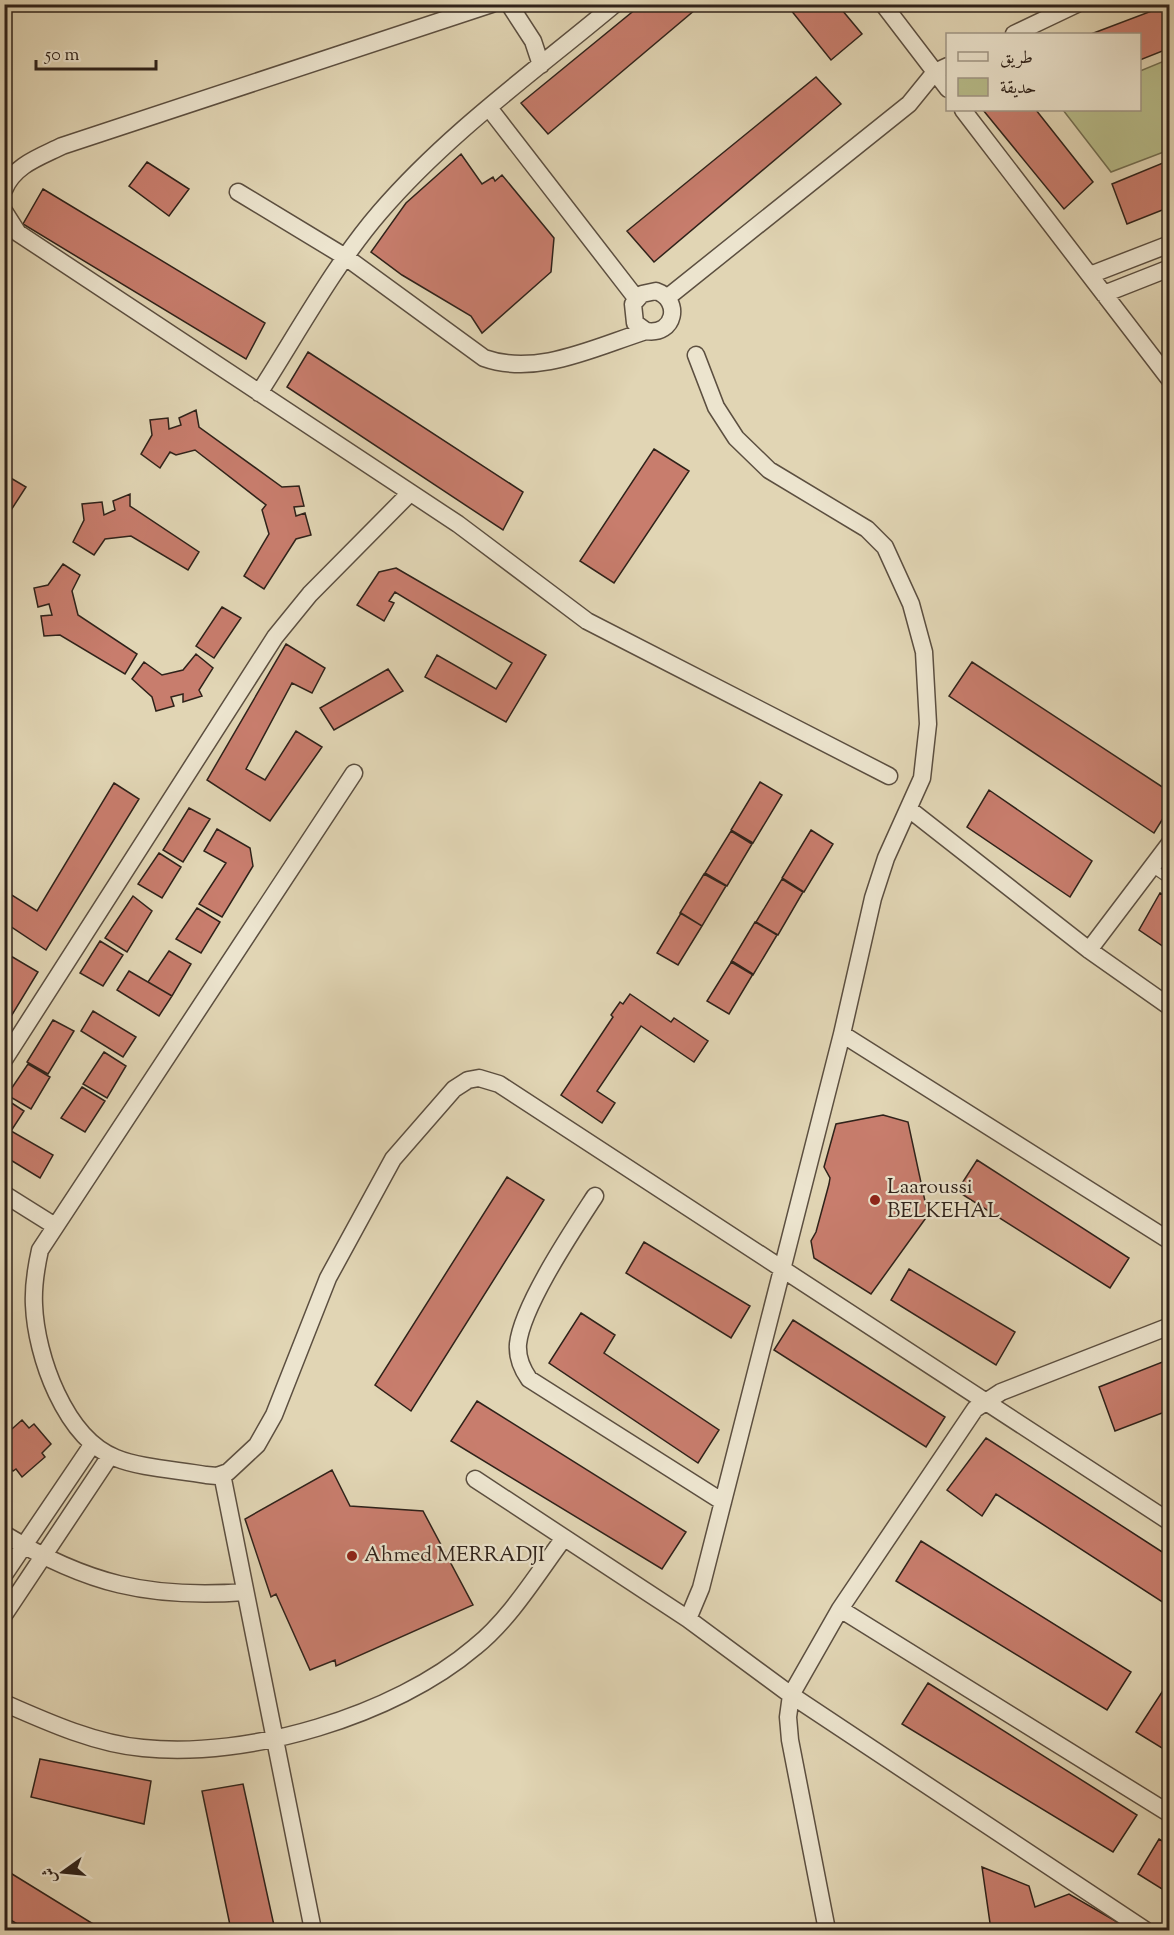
<svg xmlns="http://www.w3.org/2000/svg" width="1174" height="1935" viewBox="0 0 1174 1935" font-family="'Sorts Mill Goudy',Amiri,serif">
	<style>
		.green { fill: #b7bc8a; stroke: #736f52; stroke-width: 1.5 }
		.building { fill: #c87d6d; stroke: #2f221a; stroke-width: 1.5 }
		.lines { fill: none; stroke-linecap: round; stroke-linejoin: round }
		.service-casing { stroke: #5c4f40; stroke-width: 10 }
		.minor-casing { stroke: #5c4f40; stroke-width: 19 }
		.service { stroke: #ece4ce; stroke-width: 8 }
		.minor { stroke: #ece4ce; stroke-width: 16 }
		.poi-dot { fill: #8f2418; stroke: #ece4ce; stroke-width: 2 }
		.labels { text-anchor: middle; dominant-baseline: central; stroke-width: 4.5; stroke-linejoin: round; paint-order: stroke }
		.poi-label { font-size: 21px; fill: #2f221a; stroke: #ece4ce; text-anchor: start }
	</style>
	<rect width="100%" height="100%" fill="#e1d5b4"/>
	<filter id="stains"><feTurbulence type="fractalNoise" baseFrequency=".00333" numOctaves="4"/><feColorMatrix values="0 0 0 0 .2 0 0 0 0 .09 0 0 0 0 .02 0 0 0 .5 -.17"/></filter>
	<radialGradient id="worn" r=".72"><stop offset=".6" stop-color="#630" stop-opacity="0"/><stop offset="1" stop-color="#630" stop-opacity=".3"/></radialGradient>
	<!-- green -->
	<path class="green" d="M 1169,59 L 1169,150 L 1111,172 L 1063,110 L 1140,110 L 1140,71 Z"/>
	<!-- building -->
	<path class="building" d="M 642,4 L 702,4 L 548,134 L 521,103 Z
		M 786,4 L 837,4 L 862,34 L 831,60 Z
		M 1170,4 L 1170,48 L 1140,60 L 1140,34 L 1091,34 Z
		M 816,77 L 841,104 L 654,262 L 627,231 Z
		M 983,110 L 1036,110 L 1093,182 L 1064,209 Z
		M 461,154 L 482,184 L 493,177 L 495,181 L 502,175 L 554,238 L 551,272 L 482,333 L 471,316 L 402,275 L 371,252 L 406,203 Z
		M 1170,160 L 1170,207 L 1127,224 L 1112,184 Z
		M 147,162 L 189,189 L 169,216 L 129,186 Z
		M 43,189 L 265,323 L 246,359 L 23,224 Z
		M 308,352 L 523,492 L 503,530 L 287,387 Z
		M 196,410 L 199,427 L 282,487 L 299,486 L 304,506 L 294,507 L 296,516 L 305,513 L 311,535 L 296,539 L 264,589 L 244,576 L 269,534 L 262,510 L 266,505 L 195,450 L 176,455 L 170,452 L 160,468 L 141,454 L 152,435 L 150,420 L 168,418 L 169,429 L 181,425 L 179,418 Z
		M 654,449 L 689,471 L 614,583 L 580,561 Z
		M 4,474 L 26,487 L 4,521 Z
		M 130,494 L 130,506 L 199,552 L 188,570 L 131,536 L 105,539 L 94,555 L 73,542 L 84,520 L 82,504 L 102,502 L 104,515 L 115,510 L 113,501 Z
		M 63,564 L 80,575 L 72,591 L 78,615 L 137,654 L 125,674 L 60,635 L 44,636 L 41,616 L 52,615 L 49,604 L 38,607 L 34,588 L 48,585 Z
		M 396,568 L 546,655 L 506,722 L 425,677 L 437,655 L 496,689 L 512,663 L 395,592 L 389,601 L 394,603 L 384,621 L 357,605 L 379,572 Z
		M 222,607 L 241,618 L 214,658 L 196,646 Z
		M 286,644 L 325,668 L 312,693 L 292,683 L 246,769 L 265,780 L 296,731 L 322,747 L 270,821 L 207,780 Z
		M 196,654 L 213,668 L 199,690 L 202,696 L 183,702 L 183,694 L 171,697 L 174,706 L 156,711 L 152,697 L 132,679 L 144,662 L 162,675 L 183,670 Z
		M 972,662 L 1170,792 L 1170,807 L 1154,833 L 949,696 Z
		M 388,669 L 403,691 L 334,730 L 320,708 Z
		M 760,782 L 782,795 L 753,843 L 731,830 Z
		M 114,783 L 139,799 L 46,950 L 4,922 L 4,890 L 37,911 Z
		M 989,790 L 1092,861 L 1070,897 L 967,827 Z
		M 189,808 L 210,819 L 183,862 L 163,850 Z
		M 217,829 L 250,848 L 253,866 L 222,917 L 199,904 L 226,863 L 204,851 Z
		M 811,830 L 833,844 L 804,892 L 782,878 Z
		M 731,831 L 752,844 L 727,886 L 705,873 Z
		M 159,853 L 181,867 L 162,898 L 138,884 Z
		M 704,874 L 726,886 L 702,926 L 680,913 Z
		M 782,879 L 803,892 L 778,935 L 756,922 Z
		M 1160,893 L 1170,899 L 1170,951 L 1139,930 Z
		M 133,896 L 152,911 L 127,952 L 105,938 Z
		M 197,908 L 220,922 L 201,953 L 176,939 Z
		M 681,913 L 702,926 L 678,965 L 657,953 Z
		M 755,922 L 777,935 L 753,975 L 731,962 Z
		M 100,941 L 123,955 L 103,986 L 80,973 Z
		M 169,951 L 191,964 L 172,996 L 148,982 Z
		M 4,952 L 38,972 L 4,1028 Z
		M 732,961 L 753,974 L 729,1014 L 707,1001 Z
		M 129,971 L 172,996 L 159,1016 L 117,990 Z
		M 630,994 L 671,1022 L 674,1018 L 708,1041 L 694,1062 L 641,1026 L 597,1091 L 615,1103 L 602,1123 L 561,1095 L 613,1017 L 611,1015 L 620,1002 L 623,1004 Z
		M 93,1011 L 136,1037 L 123,1057 L 81,1031 Z
		M 53,1020 L 74,1031 L 48,1074 L 27,1062 Z
		M 104,1052 L 126,1066 L 107,1098 L 83,1084 Z
		M 28,1064 L 50,1077 L 31,1109 L 7,1095 Z
		M 82,1087 L 105,1101 L 85,1132 L 61,1118 Z
		M 4,1098 L 24,1111 L 11,1131 L 53,1155 L 40,1178 L 4,1156 Z
		M 883,1115 L 908,1122 L 928,1215 L 871,1294 L 814,1258 L 811,1241 L 816,1232 L 829,1184 L 830,1178 L 824,1167 L 836,1124 Z
		M 977,1160 L 1129,1258 L 1110,1288 L 957,1191 Z
		M 507,1177 L 544,1200 L 411,1411 L 375,1385 Z
		M 644,1242 L 750,1306 L 731,1338 L 626,1273 Z
		M 909,1269 L 1015,1332 L 996,1365 L 891,1300 Z
		M 581,1313 L 615,1335 L 604,1353 L 719,1430 L 698,1463 L 549,1363 Z
		M 793,1320 L 945,1417 L 926,1447 L 774,1350 Z
		M 1170,1359 L 1170,1410 L 1115,1431 L 1099,1387 Z
		M 477,1401 L 686,1532 L 662,1569 L 451,1441 Z
		M 22,1420 L 29,1428 L 34,1424 L 51,1444 L 42,1453 L 45,1457 L 22,1477 L 16,1469 L 13,1471 L 4,1462 L 4,1436 Z
		M 986,1438 L 1170,1557 L 1170,1600 L 1167,1605 L 996,1494 L 982,1516 L 947,1490 Z
		M 332,1470 L 350,1506 L 423,1511 L 473,1605 L 336,1666 L 335,1660 L 310,1670 L 276,1594 L 271,1597 L 245,1519 Z
		M 921,1541 L 1131,1672 L 1107,1710 L 896,1581 Z
		M 928,1683 L 1137,1815 L 1113,1852 L 902,1724 Z
		M 1162,1692 L 1170,1697 L 1170,1753 L 1136,1732 Z
		M 40,1759 L 151,1781 L 144,1824 L 31,1797 Z
		M 243,1784 L 275,1930 L 231,1930 L 202,1791 Z
		M 1159,1839 L 1170,1846 L 1170,1894 L 1138,1874 Z
		M 982,1867 L 1029,1886 L 1035,1907 L 1069,1894 L 1131,1930 L 991,1930 Z
		M 4,1869 L 103,1930 L 27,1930 L 4,1916 Z"/>
	<g class="lines">
		<defs>
			<path id="service" d="M 1151,867 L 1170,880"/>
			<path id="minor" d="M 509,4 L 533,41 L 541,65
				M 883,4 L 948,89
				M 1014,34 L 1077,4
				M 489,108 L 636,298
				M 963,110 L 1170,380
				M 4,190 C 14,165 40,157 62,146 L 492,4
				M 238,192 L 347,258 L 484,358 C 537,377 595,347 646,331 C 675,336 682,300 656,291 L 642,294 L 633,304 L 635,323 L 646,331
				M 4,211 L 18,233 L 458,524 L 587,621 L 889,776
				M 1090,275 L 1170,244
				M 1104,294 L 1170,268
				M 668,297 L 909,104 L 935,72 L 948,66
				M 259,393 C 297,334 335,264 380,212 C 448,133 535,71 615,4
				M 354,773 L 40,1250 C 36,1268 33,1286 34,1305 C 36,1356 65,1438 116,1458 C 140,1468 179,1470 206,1475 L 217,1476 L 228,1472 L 257,1445 L 274,1415 L 328,1278 L 393,1159 L 454,1089 L 468,1080 L 479,1078 L 499,1084 L 1170,1522
				M 909,809 L 1089,950 L 1170,1007
				M 1089,950 L 1170,843
				M 842,1034 L 1170,1241
				M 4,1060 L 275,637 L 310,594 L 410,493
				M 4,1194 L 55,1226
				M 595,1196 C 573,1230 522,1306 518,1344 C 517,1357 522,1369 529,1379 L 723,1502
				M 222,1474 L 313,1930
				M 475,1479 L 688,1619 L 791,1695 L 1145,1930
				M 4,1534 C 87,1584 149,1599 245,1592
				M 4,1575 L 92,1445
				M 840,1609 L 1170,1814
				M 4,1615 L 110,1456
				M 688,1619 L 701,1588 L 842,1034 L 873,898 L 886,858 L 922,778 L 928,724 L 924,652 L 911,604 L 885,547 L 867,529 L 769,470 L 736,438 L 716,407 L 696,355
				M 4,1703 C 47,1722 96,1744 143,1748 C 248,1759 394,1716 475,1647 C 511,1618 537,1574 564,1538
				M 827,1930 L 790,1740 L 788,1717 L 791,1695 L 840,1609 L 975,1409 L 1001,1392 L 1170,1326"/>
		</defs>
		<!-- service casing -->
		<use href="#service" class="service-casing"/>
		<!-- minor casing -->
		<use href="#minor" class="minor-casing"/>
		<!-- service -->
		<use href="#service" class="service"/>
		<!-- minor -->
		<use href="#minor" class="minor"/>
	</g>
	<!-- markers -->
	<g class="poi-dot">
		<circle cx="875" cy="1200" r="6"/>
		<circle cx="352" cy="1556" r="6"/>
	</g>
	<g class="labels">
		<!-- poi labels -->
		<g class="poi-label">
			<text x="887" y="1188">Laaroussi<tspan x="887" dy="24">BELKEHAL</tspan></text>
			<text x="364" y="1556">Ahmed MERRADJI</text>
		</g>
	</g>
	<!-- margin -->
	<rect width="1174" height="1935" fill="none" stroke="#e1d5b4" stroke-width="24"/>
	<rect x="6" y="6" width="1162" height="1923" fill="none" stroke="#2f221a" stroke-width="3"/>
	<rect x="12" y="12" width="1150" height="1911" fill="none" stroke="#2f221a" stroke-width="1.5"/>
	<!-- legend -->
	<rect x="946" y="33" width="195" height="78" fill="#ece4ce" stroke="#a09686" stroke-width="1.5"/>
	<rect x="958" y="52" width="30" height="9" fill="#ece4ce" stroke="#a09686" stroke-width="1.5"/>
	<text x="1000" y="63" font-size="18" fill="#2f221a">طريق</text>
	<rect x="958" y="78" width="30" height="18" fill="#b7bc8a" stroke="#a09686" stroke-width="1.5"/>
	<text x="1000" y="93" font-size="18" fill="#2f221a">حديقة</text>
	<!-- north arrow -->
	<g transform="translate(63 1872) rotate(255)" stroke="#ece4ce" stroke-width="4.5" paint-order="stroke">
	<path d="M0-4.5L10 22L0 15L-10 22Z" fill="#2f221a"/>
	<text y="-9" font-size="16" font-weight="bold" text-anchor="middle" fill="#2f221a">ش</text>
	</g>
	<!-- scale -->
	<path d="M36 60v9h120v-9" fill="none" stroke="#2f221a" stroke-width="3"/>
	<text x="45" y="60" font-size="18" fill="#2f221a" stroke="#ece4ce" stroke-width="4.5" paint-order="stroke">50 m</text>
	<rect width="100%" height="100%" filter="url(#stains)"/>
	<rect width="100%" height="100%" fill="url(#worn)"/>
</svg>
